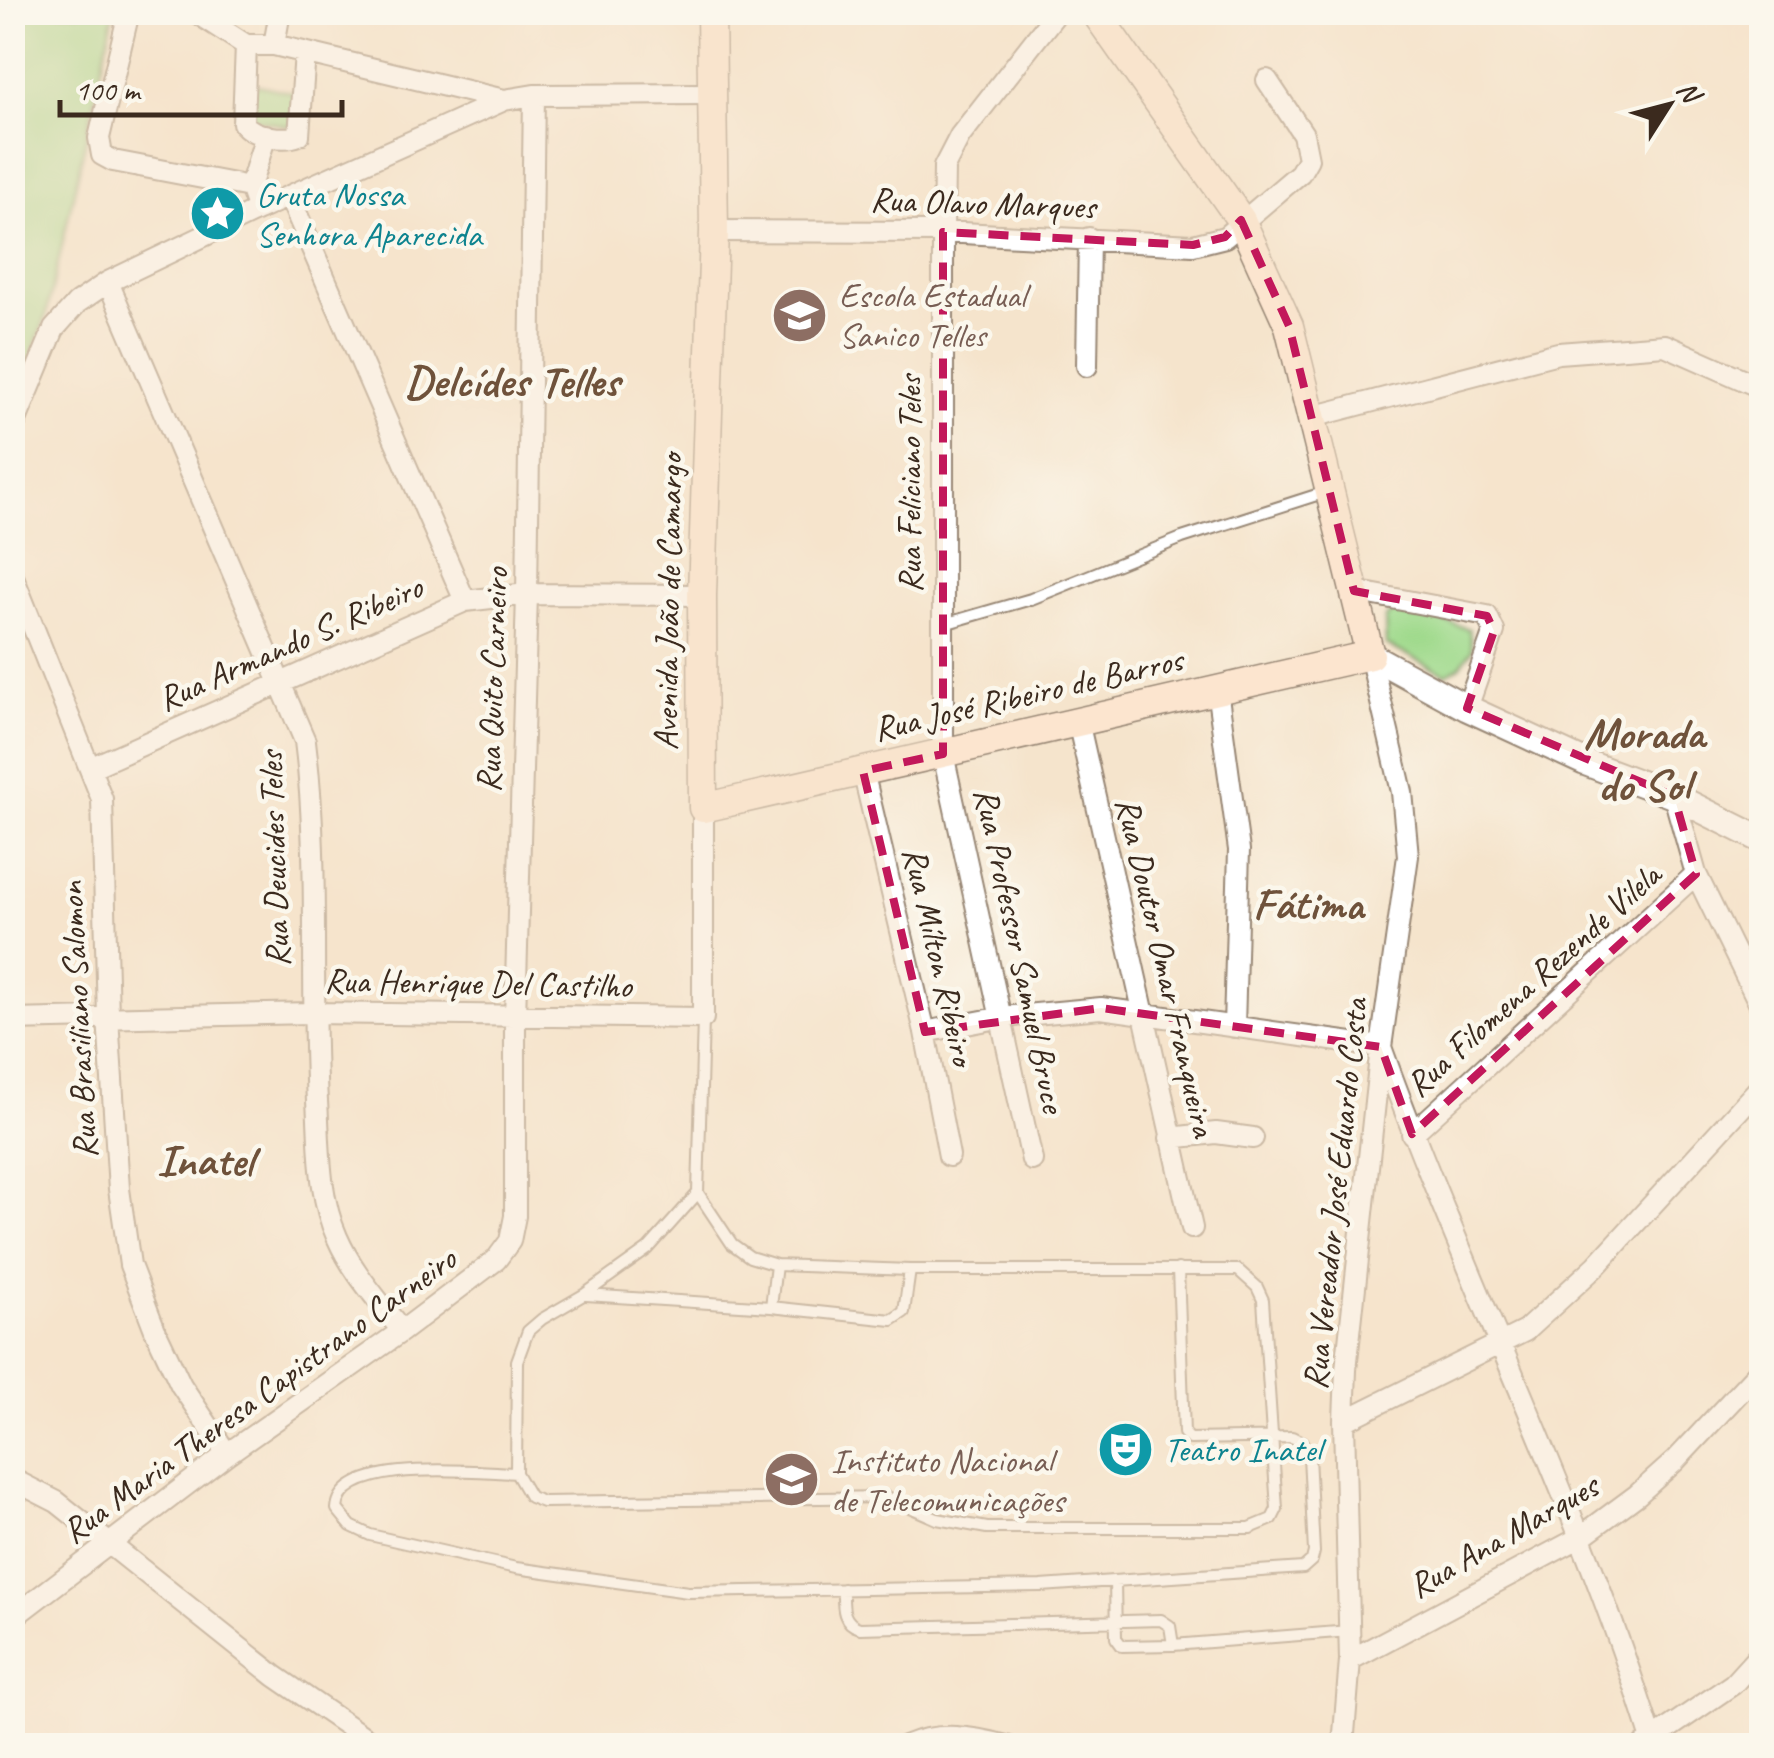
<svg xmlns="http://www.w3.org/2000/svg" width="1774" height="1758" viewBox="0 0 1774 1758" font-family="Caveat,sans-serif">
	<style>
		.green { fill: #a0da8d; stroke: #6e8256; stroke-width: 2.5 }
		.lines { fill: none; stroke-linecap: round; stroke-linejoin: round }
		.service-casing { stroke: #988775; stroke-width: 14 }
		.minor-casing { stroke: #988775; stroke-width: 24 }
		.tertiary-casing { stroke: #988775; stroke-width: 29 }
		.secondary-casing { stroke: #988775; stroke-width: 31 }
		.path { stroke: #988775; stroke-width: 4; stroke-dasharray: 8 8; stroke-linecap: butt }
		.service { stroke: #fff; stroke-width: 10 }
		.minor { stroke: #fff; stroke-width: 20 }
		.tertiary { stroke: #fff; stroke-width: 25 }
		.secondary { stroke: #fce5cf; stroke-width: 28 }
		.marked { fill: none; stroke: #c2185b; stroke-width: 8; stroke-dasharray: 20 12; stroke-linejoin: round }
		.labels { text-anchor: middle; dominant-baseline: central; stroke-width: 9; stroke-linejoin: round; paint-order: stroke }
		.culture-label { font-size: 35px; fill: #0d838f; stroke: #fbf7ec; text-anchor: start }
		.street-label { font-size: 35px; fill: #3b2a1e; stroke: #fbf7ec }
		.education-label { font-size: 35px; fill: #785e54; stroke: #fbf7ec; text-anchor: start }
		.district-label { font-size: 45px; font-weight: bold; fill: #6f523b; stroke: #fbf7ec }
	</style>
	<rect width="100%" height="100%" fill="#fbf7ec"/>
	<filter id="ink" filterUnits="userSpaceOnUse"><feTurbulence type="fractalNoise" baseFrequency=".01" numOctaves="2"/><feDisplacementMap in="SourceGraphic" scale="20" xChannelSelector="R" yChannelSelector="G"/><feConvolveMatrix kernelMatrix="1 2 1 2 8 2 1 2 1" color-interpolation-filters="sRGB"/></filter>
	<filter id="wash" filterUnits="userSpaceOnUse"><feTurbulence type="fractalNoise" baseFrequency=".0048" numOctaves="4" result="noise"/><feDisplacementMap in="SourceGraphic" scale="40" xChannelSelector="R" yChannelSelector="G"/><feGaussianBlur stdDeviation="2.25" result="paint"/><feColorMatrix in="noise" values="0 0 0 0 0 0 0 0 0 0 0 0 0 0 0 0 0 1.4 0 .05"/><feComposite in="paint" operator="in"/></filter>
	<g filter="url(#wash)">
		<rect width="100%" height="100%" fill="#f5e4cc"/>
		<!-- green -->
		<path class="green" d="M 13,12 L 114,13 L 46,317 L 13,402 Z
			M 253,84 L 300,94 L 294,127 L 246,118 Z
			M 1398,607 L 1469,629 L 1472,650 L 1460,666 L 1446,674 L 1386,645 L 1385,618 Z"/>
	</g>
	<g filter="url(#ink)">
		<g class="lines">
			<defs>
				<path id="service" d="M 944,624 L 1031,599 L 1182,538 L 1329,491
					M 698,1193 L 732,1244 L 750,1257 L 776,1265 L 910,1270 L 1238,1270 L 1257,1287 L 1263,1300 L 1277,1509 L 1272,1519 L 1250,1528 L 987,1528 L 937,1519 L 887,1497 L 543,1502 L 530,1497 L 516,1473 L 517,1361 L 528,1331 L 542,1319 L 585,1294 L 648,1249 Z
					M 698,1193 L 703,1019
					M 586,1295 L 771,1307 L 892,1320 L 904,1312 L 910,1270
					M 771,1307 L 776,1265
					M 516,1473 C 477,1472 340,1456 337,1509 L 351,1526 L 370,1535 L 516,1568 L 688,1592 L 1041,1586 L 1303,1568 L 1312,1560 L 1314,1552 L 1309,1456 L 1302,1442 L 1292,1437 L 1190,1439 L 1184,1433 L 1178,1269
					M 1115,1581 L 1116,1638 L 1122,1646 L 1173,1645 L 1350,1631
					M 843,1589 C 843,1605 841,1623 860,1628 L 1161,1620 L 1170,1626 L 1173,1645"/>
				<path id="minor" d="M 129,12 L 99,138 L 102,155 L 113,161 L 250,187 L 258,210
					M 195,12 L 246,45 L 274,45 L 504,100
					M 246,45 L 243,123 C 253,137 285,141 299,135 L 305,53
					M 274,45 L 280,12
					M 250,187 L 266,135
					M 290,198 L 465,601
					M 714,231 L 943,232 L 1193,245 L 1225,237 L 1300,173 L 1308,159 L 1303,134 L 1267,80
					M 108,282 L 305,741 C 320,860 310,981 317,1101 C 320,1146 318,1195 337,1237 C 352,1272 379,1301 402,1331
					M 1087,366 L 1089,238
					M 1312,417 L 1558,353 L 1665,345 L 1762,388
					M 12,430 L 54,329 L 77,303 L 108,282 L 258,210 L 504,100 L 534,95 L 710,94
					M 12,574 L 102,799 L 108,1017 L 119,1189 L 130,1265 L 155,1330 L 181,1385 L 227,1454
					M 1354,591 L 1487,616 L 1494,631 L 1467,708
					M 1217,689 L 1239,850 L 1234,1027
					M 1078,721 L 1192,1228
					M 90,768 L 465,601 L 527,594 L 702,595
					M 863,771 L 925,1032 L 949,1156
					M 1674,796 L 1696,874 L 1762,1009
					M 12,1020 L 312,1013 L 703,1018 L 703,808
					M 925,1032 L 1003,1017 L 1101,1008 L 1381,1047 C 1466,1282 1580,1506 1654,1746
					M 1412,1134 L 1696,874
					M 1170,1138 L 1216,1133 L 1253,1138
					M 1032,1160 L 943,754 L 943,232 L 944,167 L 960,136 L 1057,12
					M 1344,1421 L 1525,1331 L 1596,1266 L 1762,1085
					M 12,1479 L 57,1502 L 275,1676 L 377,1746
					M 12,1618 L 227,1454 L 402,1331 L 496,1260 L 510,1241 L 515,1216 L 515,1018 L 527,594 L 534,95
					M 1350,1660 L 1579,1538 L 1637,1495 L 1675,1461 L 1762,1368
					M 12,1740 L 18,1746
					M 1644,1745 L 1733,1684 L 1762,1652
					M 905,1746 C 939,1731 972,1737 1007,1746
					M 1343,1746 L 1350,1660 L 1344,1421 L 1346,1370 L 1381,1047 L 1408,856 L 1402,792 L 1370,655"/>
				<path id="tertiary" d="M 1370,655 L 1467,708 L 1584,762 L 1674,796 L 1762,840"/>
				<path id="secondary" d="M 711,12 L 714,231 L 702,595 L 703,808 L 1370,655 L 1289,326 L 1241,220 L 1095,12"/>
			</defs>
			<!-- service casing -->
			<use href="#service" class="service-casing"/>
			<!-- minor casing -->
			<use href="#minor" class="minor-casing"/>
			<!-- tertiary casing -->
			<use href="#tertiary" class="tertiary-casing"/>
			<!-- secondary casing -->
			<use href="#secondary" class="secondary-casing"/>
			<!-- path -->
			<path class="path" d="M 12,65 L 26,12
				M 12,314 L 21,317"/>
			<!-- service -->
			<use href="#service" class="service"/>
			<!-- minor -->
			<use href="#minor" class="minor"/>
			<!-- tertiary -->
			<use href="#tertiary" class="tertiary"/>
			<!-- secondary -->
			<use href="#secondary" class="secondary"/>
		</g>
	</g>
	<!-- marked area -->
	<path d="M0 0H1774V1758H0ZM 1241,220 L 1289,326 L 1354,591 L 1487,616 L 1494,631 L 1467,708 L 1674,796 L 1696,874 L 1412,1134 L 1381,1047 L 1101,1008 L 925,1032 L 863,771 L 943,754 L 943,232 L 1193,245 L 1225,237 Z" fill="#f5e4cc" fill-opacity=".55" fill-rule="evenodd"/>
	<path class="marked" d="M 1241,220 L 1289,326 L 1354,591 L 1487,616 L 1494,631 L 1467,708 L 1674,796 L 1696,874 L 1412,1134 L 1381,1047 L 1101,1008 L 925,1032 L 863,771 L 943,754 L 943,232 L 1193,245 L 1225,237 Z"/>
	<!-- icons -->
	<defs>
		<symbol id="sight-disc" viewBox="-11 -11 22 22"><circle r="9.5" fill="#0f9aa8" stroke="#fbf7ec"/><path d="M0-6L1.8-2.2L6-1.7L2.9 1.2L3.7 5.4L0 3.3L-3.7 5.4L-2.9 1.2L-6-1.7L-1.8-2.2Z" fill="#fff"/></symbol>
		<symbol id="school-disc" viewBox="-11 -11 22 22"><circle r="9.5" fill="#8d6e63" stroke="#fbf7ec"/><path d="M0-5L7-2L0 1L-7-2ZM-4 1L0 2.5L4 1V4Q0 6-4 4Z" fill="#fff"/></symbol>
		<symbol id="theatre-disc" viewBox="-11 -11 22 22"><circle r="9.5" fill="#0f9aa8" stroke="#fbf7ec"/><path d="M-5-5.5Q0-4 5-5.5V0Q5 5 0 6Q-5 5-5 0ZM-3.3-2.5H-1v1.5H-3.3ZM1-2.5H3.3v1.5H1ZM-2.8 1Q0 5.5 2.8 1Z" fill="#fff"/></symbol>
	</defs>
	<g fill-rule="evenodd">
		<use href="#sight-disc" x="186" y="182" width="63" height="63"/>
		<use href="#school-disc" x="768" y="284" width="63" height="63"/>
		<use href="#theatre-disc" x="1094" y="1418" width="63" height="63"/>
		<use href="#school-disc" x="760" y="1448" width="63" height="63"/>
	</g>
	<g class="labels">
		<!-- culture labels -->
		<g class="culture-label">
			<text x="256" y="194">Gruta Nossa<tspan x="256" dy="40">Senhora Aparecida</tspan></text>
			<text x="1164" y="1449">Teatro Inatel</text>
		</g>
		<!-- street labels -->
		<g class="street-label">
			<text transform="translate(983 203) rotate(2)">Rua Olavo Marques</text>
			<text transform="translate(909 484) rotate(-90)">Rua Feliciano Teles</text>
			<text transform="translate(668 602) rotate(-89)">Avenida João de Camargo</text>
			<text transform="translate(290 643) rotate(-24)">Rua Armando S. Ribeiro</text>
			<text transform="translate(492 680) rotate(-88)">Rua Quito Carneiro</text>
			<text transform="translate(1028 694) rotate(-13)">Rua José Ribeiro de Barros</text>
			<text transform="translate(274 859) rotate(-92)">Rua Deucides Teles</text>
			<text transform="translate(1020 950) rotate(78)">Rua Professor Samuel Bruce</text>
			<text transform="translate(939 956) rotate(77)">Rua Mílton Ribeiro</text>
			<text transform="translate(1166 967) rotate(77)">Rua Doutor Omar Franqueira</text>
			<text transform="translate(1533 980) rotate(-42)">Rua Filomena Rezende Vilela</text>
			<text transform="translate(478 983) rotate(1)">Rua Henrique Del Castilho</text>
			<text transform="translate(78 1020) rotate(-93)">Rua Brasiliano Salomon</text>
			<text transform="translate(1335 1194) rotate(-84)">Rua Vereador José Eduardo Costa</text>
			<text transform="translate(259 1395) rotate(-36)">Rua Maria Theresa Capistrano Carneiro</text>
			<text transform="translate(1503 1536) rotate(-30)">Rua Ana Marques</text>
		</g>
		<!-- education labels -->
		<g class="education-label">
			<text x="839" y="295">Escola Estadual<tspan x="839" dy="40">Sanico Telles</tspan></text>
			<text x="831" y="1460">Instituto Nacional<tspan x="831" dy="40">de Telecomunicações</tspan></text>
		</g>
		<!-- district labels -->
		<g class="district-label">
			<text x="512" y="381">Delcídes Telles</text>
			<text x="1644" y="733">Morada<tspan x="1644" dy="52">do Sol</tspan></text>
			<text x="1308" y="904">Fátima</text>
			<text x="205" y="1160">Inatel</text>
		</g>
	</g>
	<!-- margin -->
	<rect width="1774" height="1758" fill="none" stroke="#fbf7ec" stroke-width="50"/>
	<!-- north arrow -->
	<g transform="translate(1669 105) rotate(54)" stroke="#fbf7ec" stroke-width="8" paint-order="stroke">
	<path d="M0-8L18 38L0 25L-18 38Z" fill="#3b2a1e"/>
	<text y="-15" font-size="28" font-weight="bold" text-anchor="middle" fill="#3b2a1e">N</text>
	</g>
	<!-- scale -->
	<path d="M60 100v15h282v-15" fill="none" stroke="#3b2a1e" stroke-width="5"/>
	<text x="75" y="100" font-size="30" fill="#3b2a1e" stroke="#fbf7ec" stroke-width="8" paint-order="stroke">100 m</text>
</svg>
